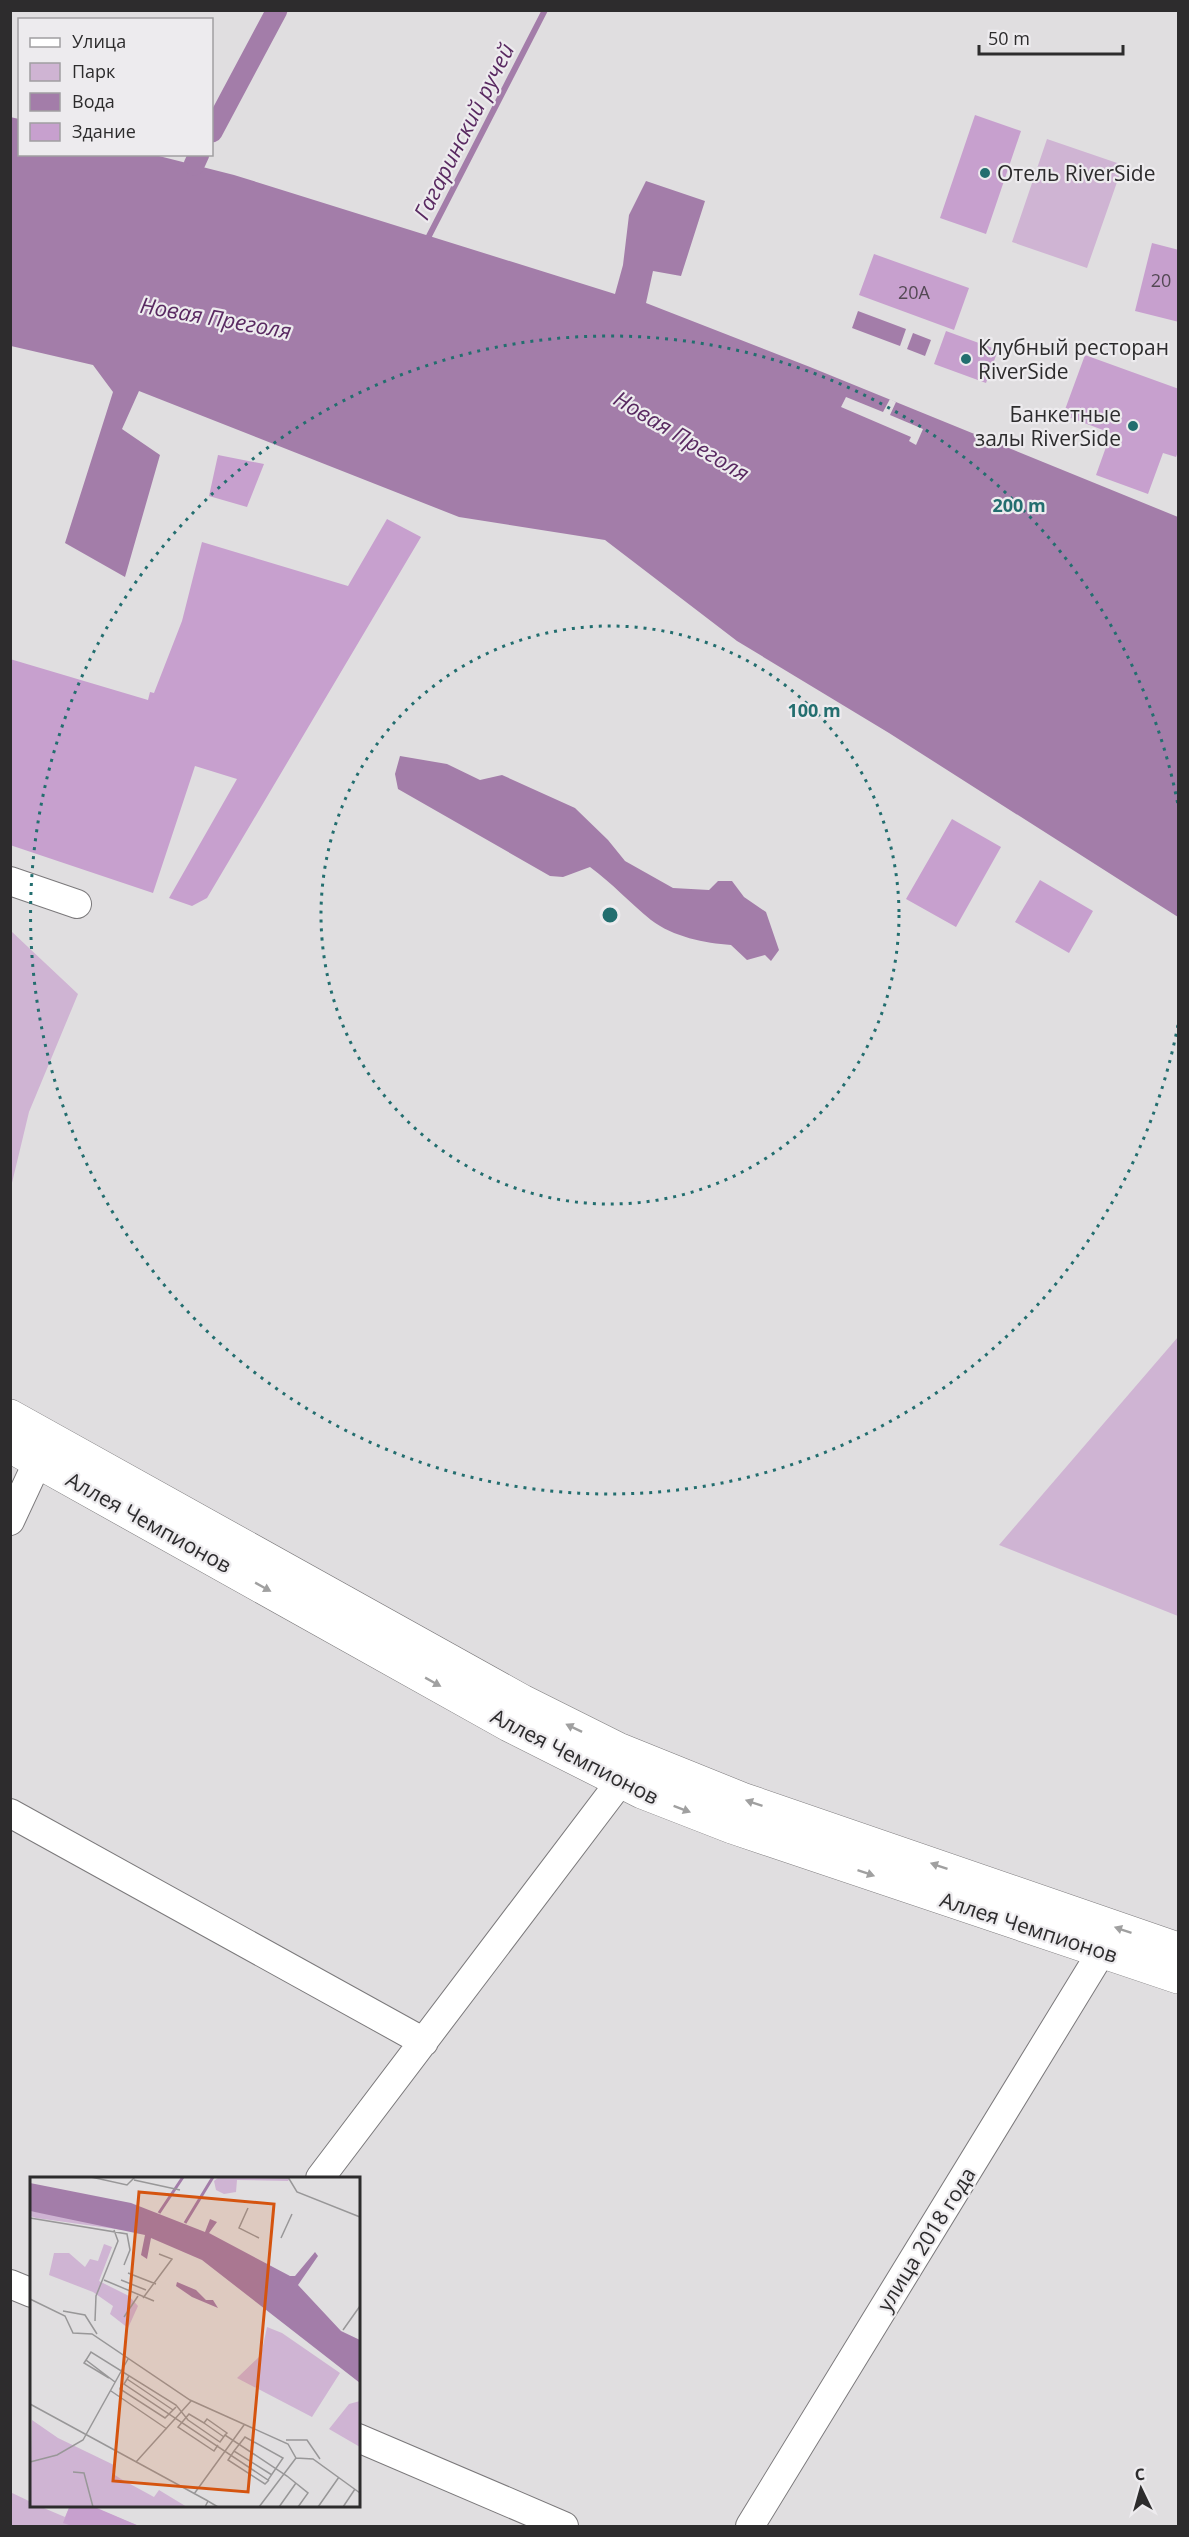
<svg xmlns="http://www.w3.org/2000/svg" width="1189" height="2537" viewBox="0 0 1189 2537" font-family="'Open Sans',sans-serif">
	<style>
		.green { fill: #cfb4d3 }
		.water { fill: #a37da9 }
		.pier { fill: #e0dee0 }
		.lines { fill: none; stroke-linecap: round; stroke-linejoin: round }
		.stream { stroke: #a37da9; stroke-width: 6 }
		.canal { stroke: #a37da9; stroke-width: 21 }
		.building { fill: #c7a0ce }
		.minor-casing { stroke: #7b797b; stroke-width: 30 }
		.major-casing { stroke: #7b797b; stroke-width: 34 }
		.minor { stroke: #fff; stroke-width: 28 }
		.major { stroke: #fff; stroke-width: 33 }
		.oneway { fill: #a0a0a0 }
		.ring { fill: none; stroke: #236e6f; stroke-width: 3; stroke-dasharray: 3 6 }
		.poi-dot { fill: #236e6f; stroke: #edebee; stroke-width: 2 }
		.labels { text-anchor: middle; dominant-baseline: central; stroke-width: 4.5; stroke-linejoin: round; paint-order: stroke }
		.number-label { font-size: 18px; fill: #544955 }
		.poi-label { font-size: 21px; fill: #2d2c2d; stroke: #edebee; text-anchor: start }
		.street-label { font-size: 21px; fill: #2d2c2d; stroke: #edebee }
		.water-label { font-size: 22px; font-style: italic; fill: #592961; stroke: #edebee }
		.inset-river { fill: none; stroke: #a37da9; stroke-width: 3 }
		.inset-road { fill: none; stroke: #989798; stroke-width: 1.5 }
		.view { fill: #d5540f; fill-opacity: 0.15; stroke: #d5540f; stroke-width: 3 }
		.inset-edge { fill: none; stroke: #2d2c2d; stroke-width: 3 }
		.centre { fill: #236e6f; stroke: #edebee; stroke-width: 3 }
		.ring-label { font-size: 18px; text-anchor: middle; font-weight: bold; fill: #236e6f; stroke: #edebee; stroke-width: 4.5; stroke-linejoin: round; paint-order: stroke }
	</style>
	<rect width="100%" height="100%" fill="#e0dee0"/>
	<!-- green -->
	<path class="green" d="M 1047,139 L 1123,165 L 1087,268 L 1012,242 Z
		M 11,931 L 78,994 L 29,1112 L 11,1187 Z
		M 1178,1337 L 1178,1616 L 999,1545 Z
		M 10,2492 L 31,2502 L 32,2506 L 39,2506 L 65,2517 L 70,2506 L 90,2506 L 139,2526 L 11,2526 Z"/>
	<!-- water -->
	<path class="water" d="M 10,117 L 19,119 L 20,154 L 155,155 L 234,175 L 615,294 L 623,265 L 629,215 L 646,181 L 705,201 L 681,276 L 653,271 L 646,303 L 810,367 L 1178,517 L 1178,917 L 889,733 L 737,641 L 605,540 L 459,517 L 139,391 L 122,429 L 160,455 L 125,577 L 65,543 L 113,392 L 93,365 L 11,346 Z
		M 858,311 L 906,329 L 900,346 L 852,328 Z
		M 913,333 L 931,340 L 925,356 L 907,349 Z
		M 400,756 L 447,764 L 480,780 L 502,775 L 575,808 L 608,840 L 625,861 L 673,888 L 709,890 L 718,881 L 732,881 L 744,897 L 766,912 L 779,950 L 771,961 L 765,955 L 747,960 L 731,945 C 705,943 673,937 651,920 C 630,903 612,883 590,867 L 563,877 L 550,876 L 398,789 L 395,774 Z"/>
	<!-- pier -->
	<path class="pier" d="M 846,397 L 883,412 L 890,399 L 896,402 L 890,415 L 923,429 L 916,445 L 909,441 L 911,437 L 841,407 Z"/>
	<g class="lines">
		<!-- stream -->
		<path class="stream" d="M 429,236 L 545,10"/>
		<!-- canal -->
		<path class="canal" d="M 212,132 L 277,10
			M 194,165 L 199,154"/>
	</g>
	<!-- building -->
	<path class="building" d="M 975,115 L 1021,131 L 986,234 L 940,218 Z
		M 1152,243 L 1179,250 L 1179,322 L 1135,311 Z
		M 874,254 L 969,288 L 954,330 L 859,295 Z
		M 946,331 L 998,350 L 986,383 L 934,364 Z
		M 1085,355 L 1179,389 L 1179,449 L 1176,457 L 1163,453 L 1148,494 L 1096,475 L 1111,433 L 1063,415 Z
		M 218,455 L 264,464 L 247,507 L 209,496 Z
		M 387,519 L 421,537 L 207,898 L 192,906 L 169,898 L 237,779 L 195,766 L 153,893 L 10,845 L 10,659 L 148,700 L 150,692 L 154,693 L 182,621 L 202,542 L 348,586 Z
		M 952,819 L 1001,847 L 956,927 L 906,899 Z
		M 1040,880 L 1093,911 L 1069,953 L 1015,922 Z
		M 70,2505 L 90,2505 L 139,2526 L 72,2526 L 63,2523 Z"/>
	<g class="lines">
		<defs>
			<path id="minor" d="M 10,881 L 77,904
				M 10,1521 L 38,1461
				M 10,1813 L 424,2042
				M 320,2178 L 620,1782
				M 10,2284 L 32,2293
				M 358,2438 L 564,2526
				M 750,2526 L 1102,1951"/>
			<path id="major" d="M 10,1416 L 522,1701 L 618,1749 L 742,1799 L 1178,1949
				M 10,1446 L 509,1725 L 642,1792 L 732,1827 L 1178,1977"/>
		</defs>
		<!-- minor casing -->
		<use href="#minor" class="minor-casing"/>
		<!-- major casing -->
		<use href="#major" class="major-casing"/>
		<!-- minor -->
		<use href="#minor" class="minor"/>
		<!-- major -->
		<use href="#major" class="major"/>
	</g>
	<!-- one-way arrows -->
	<defs><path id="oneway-solid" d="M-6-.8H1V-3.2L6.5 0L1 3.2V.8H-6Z" transform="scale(1.5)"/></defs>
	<g class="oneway">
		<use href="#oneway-solid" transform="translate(263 1587) rotate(29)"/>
		<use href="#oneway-solid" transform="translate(433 1682) rotate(29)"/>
		<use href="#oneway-solid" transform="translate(574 1728) rotate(-154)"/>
		<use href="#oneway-solid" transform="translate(754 1803) rotate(-161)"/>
		<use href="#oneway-solid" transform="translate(682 1809) rotate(21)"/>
		<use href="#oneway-solid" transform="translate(939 1866) rotate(-161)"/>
		<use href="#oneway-solid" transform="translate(866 1873) rotate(19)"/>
		<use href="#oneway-solid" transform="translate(1123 1930) rotate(-161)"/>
	</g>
	<!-- distance rings -->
	<g class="ring">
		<circle cx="610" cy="915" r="289"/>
		<path d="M1178 1025A579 579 0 1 1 1178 805"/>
	</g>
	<!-- markers -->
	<g class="poi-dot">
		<circle cx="985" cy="173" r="6"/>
		<circle cx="966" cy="359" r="6"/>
		<circle cx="1133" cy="426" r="6"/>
	</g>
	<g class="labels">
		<!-- number labels -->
		<g class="number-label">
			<text x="1161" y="280">20</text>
			<text x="914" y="292">20А</text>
		</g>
		<!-- poi labels -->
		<g class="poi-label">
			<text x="997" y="173">Отель RiverSide</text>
			<text x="978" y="347">Клубный ресторан<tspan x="978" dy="24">RiverSide</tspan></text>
			<text x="1121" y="414" text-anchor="end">Банкетные<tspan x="1121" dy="24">залы RiverSide</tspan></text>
		</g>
		<!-- street labels -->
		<g class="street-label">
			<text transform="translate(149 1522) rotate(29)">Аллея Чемпионов</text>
			<text transform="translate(575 1756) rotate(27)">Аллея Чемпионов</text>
			<text transform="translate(1029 1927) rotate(18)">Аллея Чемпионов</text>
			<text transform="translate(926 2239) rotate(-58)">улица 2018 года</text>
		</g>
		<!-- water labels -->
		<g class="water-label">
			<text transform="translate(463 131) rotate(-63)">Гагаринский ручей</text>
			<text transform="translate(216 317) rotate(10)">Новая Преголя</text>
			<text transform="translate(682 435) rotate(31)">Новая Преголя</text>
		</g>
	</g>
	<!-- overview -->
	<g transform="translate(30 2177)">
		<rect width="330" height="330" fill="#e0dee0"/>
		<path d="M 189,0 L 261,0 L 258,4 L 207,3 L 206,15 L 194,17 L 186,13 L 184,4 ZM 0,34 L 80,47 L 93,53 L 6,41 L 0,39 ZM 74,67 L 82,70 L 69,104 L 99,119 L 108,129 L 98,151 L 80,137 L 83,129 L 63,115 L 19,98 L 24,76 L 39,76 L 55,90 L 60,82 L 68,84 ZM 237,150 L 252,156 L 310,196 L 282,240 L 207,201 L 231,178 ZM 330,224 L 330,270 L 299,252 L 319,227 ZM 2,243 L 28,261 L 86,289 L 82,296 L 91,302 L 124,320 L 129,313 L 157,330 L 0,330 Z" fill="#cfb4d3"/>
		<path d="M 0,6 L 101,26 L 175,55 L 180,42 L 187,45 L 179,56 L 260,99 L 265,99 L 285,75 L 288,79 L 268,108 L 311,154 L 330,163 L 330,206 L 172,83 L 121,61 L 117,82 L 111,78 L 115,58 L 0,34 ZM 147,105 L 166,113 L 176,123 L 183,123 L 188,131 L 162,120 L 146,109 Z" fill="#a37da9"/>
		<path class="inset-river" d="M 129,36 L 153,0M 155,46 L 183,0"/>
		<path class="inset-road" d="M 61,0 L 97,8 L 105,0M 217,0 L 259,1M 258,0 L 267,15 L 330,40M 104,3 L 150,13M 218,31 L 209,51 L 229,61M 0,41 L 97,57 L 100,73 L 94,88M 251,61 L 262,37M 98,96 L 126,107M 74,103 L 124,124M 91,103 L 116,113M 113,121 L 142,82 L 129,77M 0,122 L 35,139 L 43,156 L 62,157 L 160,223 L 258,267 L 266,281 L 283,282 L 330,316M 33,134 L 55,138 L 67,157M 94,140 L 108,119M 65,144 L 66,119 L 88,64 L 84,53M 313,153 L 330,129M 56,183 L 54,186 L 79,201M 99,199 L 94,207 L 238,303 L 253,281 L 215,260 L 204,274M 97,202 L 143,233M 85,205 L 56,183 L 61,175 L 146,228 L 158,243 L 190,265 L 195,258 L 257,299 L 278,316 L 268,330M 92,206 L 90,212 L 135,241 L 146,230M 81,214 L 137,252M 0,227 L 178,324M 174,246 L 194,260M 256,263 L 277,263 L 290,282M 188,268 L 184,274 L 148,250 L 159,237 L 174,246 L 177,242 L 197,256 L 195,258M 0,285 L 27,278 L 53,263 L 98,182M 106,285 L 161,224M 43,295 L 54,296 L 63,330M 239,303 L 235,307 L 198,283 L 204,274 L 242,298M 164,317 L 214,248M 175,330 L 178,324 L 188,330M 229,330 L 266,281M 249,330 L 266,306M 288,330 L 309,300M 313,330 L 325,312"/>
		<path class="view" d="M 109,15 L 244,27 L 218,315 L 83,304 Z"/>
		<rect width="330" height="330" class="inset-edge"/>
	</g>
	<circle cx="610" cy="915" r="9" class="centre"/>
	<g class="ring-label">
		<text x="1019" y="512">200 m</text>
		<text x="814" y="717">100 m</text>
	</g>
	<!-- border -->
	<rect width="1189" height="2537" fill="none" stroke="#2d2c2d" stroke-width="24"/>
	<!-- legend -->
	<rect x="18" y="18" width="195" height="138" fill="#edebee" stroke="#a09fa1" stroke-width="1.5"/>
	<rect x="30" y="38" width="30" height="9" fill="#ffffff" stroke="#a09fa1" stroke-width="1.5"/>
	<text x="72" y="48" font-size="18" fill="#2d2c2d">Улица</text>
	<rect x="30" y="63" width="30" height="18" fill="#cfb4d3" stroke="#a09fa1" stroke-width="1.5"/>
	<text x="72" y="78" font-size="18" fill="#2d2c2d">Парк</text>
	<rect x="30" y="93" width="30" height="18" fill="#a37da9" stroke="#a09fa1" stroke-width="1.5"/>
	<text x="72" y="108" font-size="18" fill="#2d2c2d">Вода</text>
	<rect x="30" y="123" width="30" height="18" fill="#c7a0ce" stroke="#a09fa1" stroke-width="1.5"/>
	<text x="72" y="138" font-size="18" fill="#2d2c2d">Здание</text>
	<!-- north arrow -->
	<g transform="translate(1141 2489) rotate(355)" stroke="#edebee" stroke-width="4.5" paint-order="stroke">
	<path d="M0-4.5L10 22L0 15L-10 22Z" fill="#2d2c2d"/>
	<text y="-9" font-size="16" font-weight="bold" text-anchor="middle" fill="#2d2c2d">С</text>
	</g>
	<!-- scale -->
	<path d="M979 45v9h144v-9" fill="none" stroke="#2d2c2d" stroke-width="3"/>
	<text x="988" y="45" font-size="18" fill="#2d2c2d" stroke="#edebee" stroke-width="4.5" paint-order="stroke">50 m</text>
</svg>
